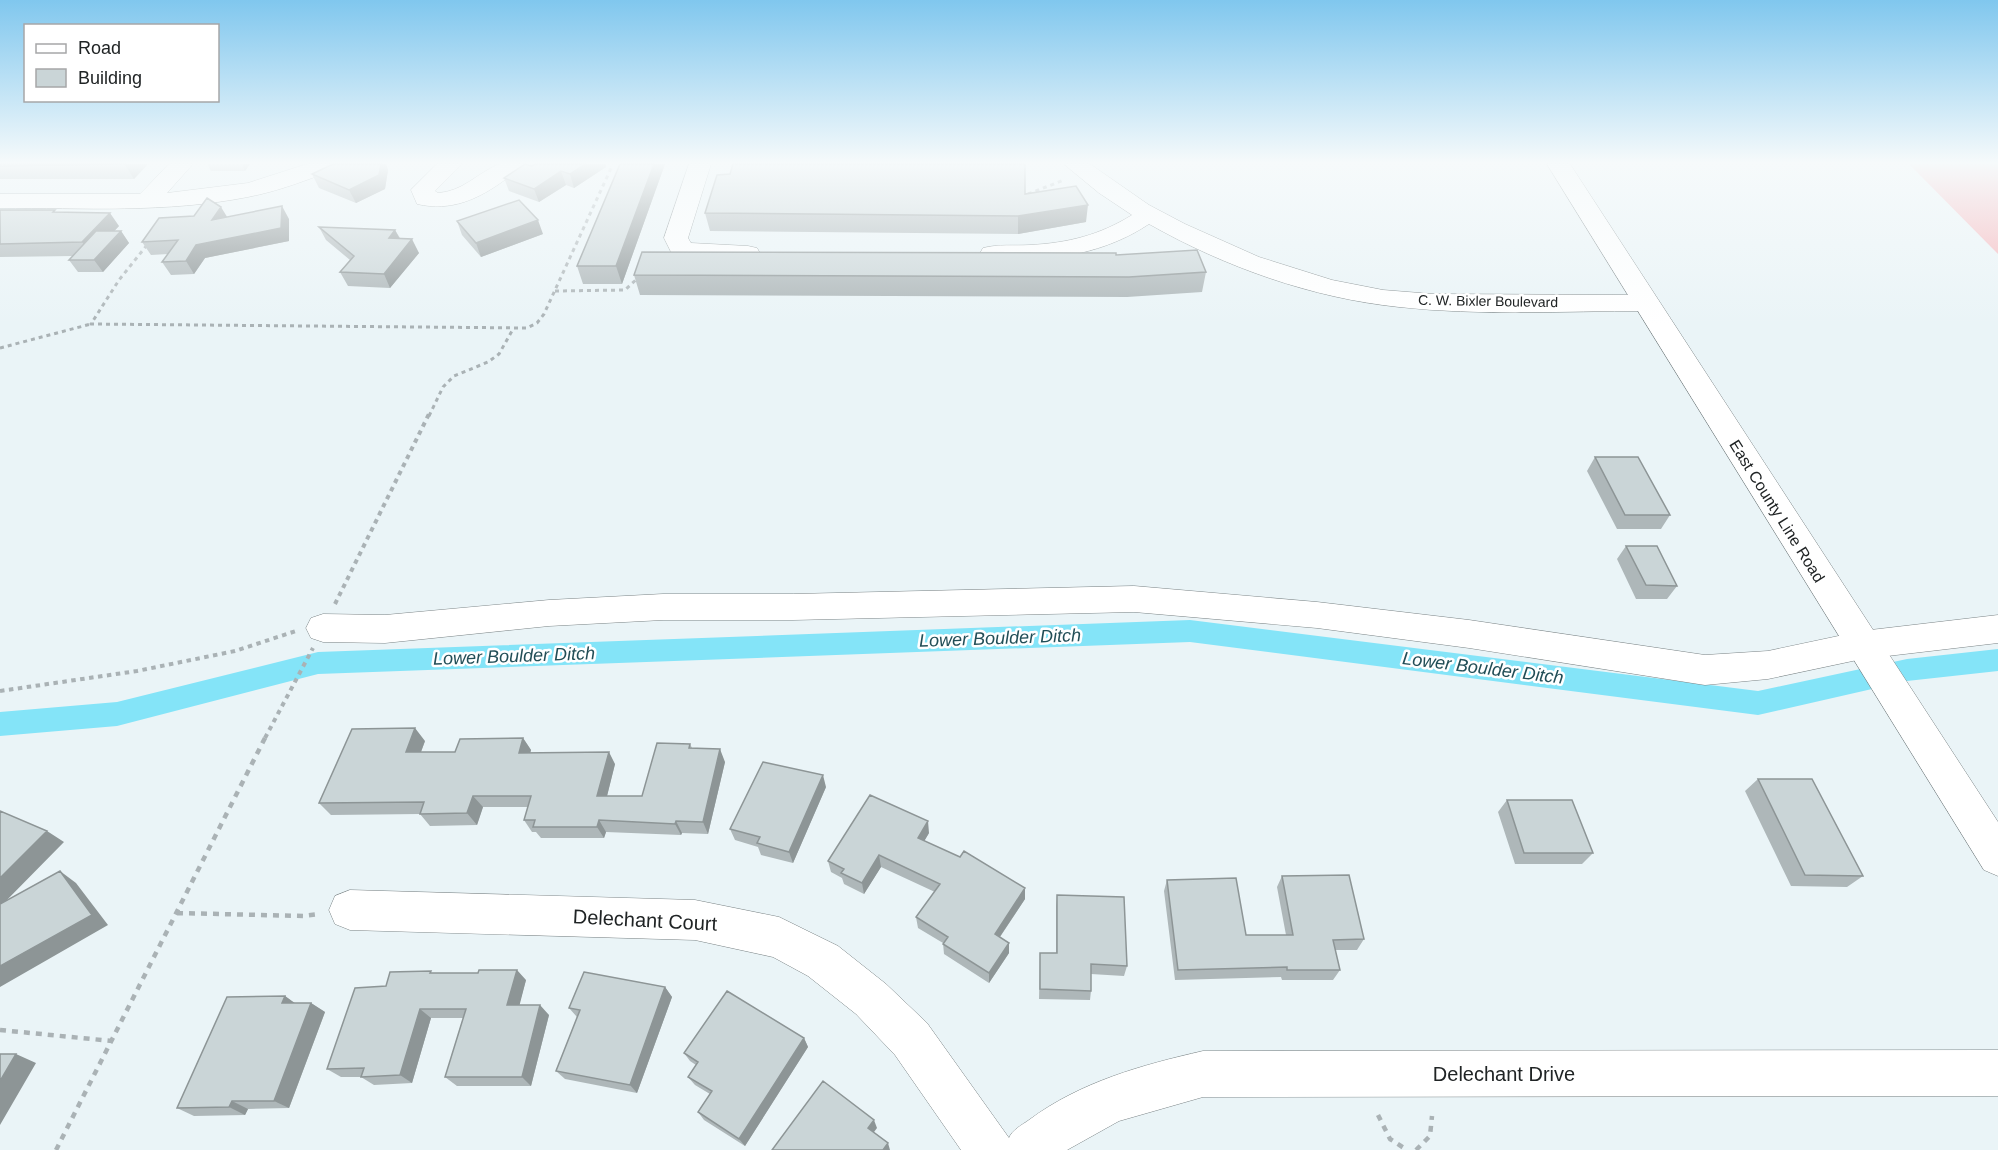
<svg xmlns="http://www.w3.org/2000/svg" width="1998" height="1150" viewBox="0 0 1998 1150" font-family="Arial,sans-serif">
	<style>
		.green { fill: #f7b5ba }
		.lines { fill: none; stroke-linecap: round; stroke-linejoin: round }
		.canal { fill: #84e4f8; fill-rule: evenodd }
		.minor-casing { stroke: #7b8486; stroke-width: 1 }
		.major-casing { stroke: #7b8486; stroke-width: 1 }
		.path-far2 { stroke: #aab2b5; stroke-width: 3; stroke-dasharray: 4 4; stroke-linecap: butt }
		.path-far1 { stroke: #aab2b5; stroke-width: 4; stroke-dasharray: 4.5 4.5; stroke-linecap: butt }
		.path { stroke: #aab2b5; stroke-width: 4.5; stroke-dasharray: 6 6; stroke-linecap: butt }
		.minor { fill: #fff; fill-rule: evenodd }
		.major { fill: #fff; fill-rule: evenodd }
		.wall { fill: #aeb7b9 }
		.shaded-wall { fill: #8d9596 }
		.building { fill: #cad5d7; stroke: #8d9596; stroke-width: 1.5 }
		.labels { text-anchor: middle; dominant-baseline: central; stroke-width: 5; stroke-linejoin: round; paint-order: stroke }
		.far-street-label { font-size: 14px; fill: #202425; stroke: #fff }
		.street-label { font-size: 16px; fill: #202425; stroke: #fff }
		.water-label { font-size: 18px; font-style: italic; fill: #224e57; stroke: #fff }
		.near-street-label { font-size: 20px; fill: #202425; stroke: #fff }
	</style>
	<rect width="100%" height="100%" fill="#eaf4f7"/>
	<!-- green -->
	<path class="green" d="M 1909,164 L 1998,164 L 1998,254 Z"/>
	<g class="lines">
		<!-- canal -->
		<path class="canal" d="M 1190,620 L 1758,691 L 1907,659 L 1998,649 L 1998,671 L 1907,681 L 1758,715 L 1190,642 L 318,674 L 117,726 L 0,736 L 0,712 L 117,702 L 318,652 Z"/>
		<defs>
			<path id="minor" d="M 169,164 L 193,164 L 167,193 L 248,183 L 307,164 L 339,164 L 336,169 C 307,180 279,191 248,197 C 167,213 83,208 0,208 L 0,194 L 140,194 Z
				M 437,164 L 462,164 L 435,191 L 438,193 C 463,191 475,175 497,165 C 504,162 517,164 525,164 C 520,171 513,175 506,179 C 479,199 451,212 417,204 L 411,190 Z
				M 689,164 L 711,164 L 688,238 L 691,243 L 748,246 L 757,248 L 760,253 L 757,258 C 730,265 698,261 672,254 L 664,238 Z
				M 1064,164 L 1090,164 L 1149,205 L 1185,224 L 1259,257 L 1332,280 L 1383,290 L 1433,294 L 1645,295 L 1654,297 L 1658,303 L 1654,309 L 1645,311 C 1564,311 1480,316 1399,307 C 1312,298 1225,267 1149,224 C 1111,249 1070,258 1025,260 C 1011,261 997,262 983,258 L 980,253 L 983,248 C 998,244 1014,246 1030,245 C 1068,243 1100,235 1132,215 L 1099,193 Z
				M 1134,586 L 1317,602 L 1469,620 L 1705,655 L 1768,651 L 1862,631 L 1998,615 L 1998,643 L 1862,659 L 1768,679 L 1705,685 L 1469,648 L 1317,628 L 1134,612 L 793,620 L 663,620 L 549,626 L 385,643 L 323,642 L 311,638 L 306,628 L 311,618 L 323,614 L 385,615 L 549,600 L 663,594 L 793,594 Z
				M 350,890 L 695,900 L 779,917 L 838,946 L 886,984 L 927,1023 L 1009,1138 C 1012,1130 1022,1125 1029,1120 C 1080,1082 1142,1065 1203,1051 L 1998,1050 L 1998,1096 L 1203,1097 L 1119,1121 L 1067,1150 L 961,1150 L 895,1055 L 856,1014 L 808,976 L 773,957 L 695,940 L 350,930 L 335,924 L 329,910 L 335,896 Z"/>
			<path id="major" d="M 1547,164 L 1570,164 L 1998,822 L 1998,876 L 1984,870 Z"/>
		</defs>
		<!-- minor casing -->
		<use href="#minor" class="minor-casing"/>
		<!-- major casing -->
		<use href="#major" class="major-casing"/>
		<!-- path-far2 -->
		<path class="path-far2" d="M 1028,194 L 1064,180
			M 147,245 L 119,280 L 91,324 L 527,328 L 537,323 L 544,314 L 613,164
			M 555,291 L 625,290 L 639,277
			M 0,348 L 91,324
			M 429,416 L 443,387 L 454,376 L 488,362 L 499,354 L 513,329"/>
		<!-- path-far1 -->
		<path class="path-far1" d="M 335,604 L 429,414
			M 0,691 L 137,671 L 235,651 L 296,631
			M 265,738 L 313,648"/>
		<!-- path -->
		<path class="path" d="M 177,913 L 303,916 L 320,914
			M 0,1030 L 112,1041
			M 1378,1115 L 1390,1139 L 1407,1150
			M 56,1150 L 266,736
			M 1416,1150 L 1430,1136 L 1432,1116"/>
		<!-- minor -->
		<use href="#minor" class="minor"/>
		<!-- major -->
		<use href="#major" class="major"/>
	</g>
	<!-- wall -->
	<path class="wall" d="M 0,164 L 148,164 L 134,179 L 0,179 Z
		M 207,164 L 250,164 L 245,171 L 211,171 Z
		M 333,164 L 386,164 L 388,170 L 385,189 L 356,203 L 319,188 L 312,174 Z
		M 620,164 L 665,164 L 622,284 L 583,284 L 577,266 Z
		M 532,166 L 606,167 L 574,188 L 566,185 L 539,202 L 509,191 L 504,178 Z
		M 730,174 L 1025,194 L 1086,222 L 1018,234 L 710,231 L 705,213 Z
		M 0,210 L 57,212 L 119,226 L 114,231 L 121,231 L 129,243 L 103,272 L 78,272 L 69,260 L 73,256 L 0,257 Z
		M 227,217 L 289,219 L 289,241 L 205,258 L 194,274 L 171,275 L 162,262 L 168,254 L 151,255 L 142,242 Z
		M 457,221 L 543,234 L 481,257 L 462,235 Z
		M 319,227 L 395,230 L 400,238 L 419,253 L 390,288 L 348,286 L 340,272 L 350,260 L 326,240 Z
		M 1116,255 L 1206,272 L 1202,292 L 1127,297 L 640,295 L 634,275 Z
		M 1595,457 L 1670,515 L 1661,529 L 1617,529 L 1587,471 Z
		M 1626,546 L 1677,586 L 1667,599 L 1636,599 L 1617,559 Z
		M 523,738 L 531,750 L 530,753 L 615,764 L 607,796 L 642,796 L 690,744 L 692,748 L 725,762 L 708,834 L 682,833 L 681,835 L 606,832 L 604,838 L 541,838 L 536,832 L 532,832 L 524,820 L 528,807 L 483,807 L 477,825 L 430,826 L 420,814 L 331,815 L 319,803 L 425,741 L 421,752 L 455,752 Z
		M 1758,779 L 1863,876 L 1847,887 L 1791,886 L 1745,791 Z
		M 826,787 L 793,863 L 761,855 L 758,847 L 735,840 L 730,829 Z
		M 1507,800 L 1593,853 L 1582,864 L 1515,864 L 1498,812 Z
		M 929,833 L 924,841 L 1025,899 L 1000,937 L 1009,943 L 1009,953 L 989,983 L 944,954 L 943,943 L 918,928 L 916,917 L 935,892 L 881,867 L 864,894 L 844,884 L 842,878 L 831,872 L 828,861 Z
		M 1282,876 L 1364,939 L 1357,950 L 1335,950 L 1340,970 L 1333,980 L 1282,980 L 1281,977 L 1175,980 L 1164,891 L 1167,880 L 1246,935 L 1286,935 L 1277,887 Z
		M 1057,895 L 1127,966 L 1124,976 L 1091,974 L 1091,991 L 1090,1000 L 1039,999 L 1040,953 L 1056,953 L 1056,906 Z
		M 434,973 L 526,980 L 519,1005 L 549,1015 L 531,1086 L 457,1086 L 445,1077 L 463,1018 L 431,1018 L 412,1083 L 374,1085 L 361,1077 L 341,1077 L 327,1069 L 386,986 Z
		M 665,987 L 672,997 L 637,1093 L 565,1079 L 556,1071 L 577,1017 L 569,1008 Z
		M 285,996 L 294,1003 L 311,1003 L 325,1012 L 289,1108 L 248,1109 L 245,1115 L 194,1116 L 177,1108 Z
		M 804,1038 L 808,1047 L 745,1146 L 704,1120 L 698,1112 L 710,1094 L 695,1085 L 688,1077 L 696,1065 L 690,1061 L 684,1053 Z"/>
	<!-- shaded-wall -->
	<path class="shaded-wall" d="M 126,164 L 148,164 L 134,179 L 125,165 Z
		M 242,164 L 250,164 L 245,171 Z
		M 381,164 L 386,164 L 388,170 L 385,189 L 356,203 L 349,190 Z
		M 585,164 L 606,164 L 606,167 L 574,188 L 570,174 Z
		M 654,164 L 665,164 L 622,284 L 616,266 Z
		M 561,171 L 566,185 L 539,202 L 534,189 Z
		M 1088,205 L 1086,222 L 1018,234 L 1018,216 Z
		M 282,206 L 289,219 L 289,241 L 205,258 L 194,274 L 186,261 L 196,245 Z
		M 221,207 L 229,220 L 212,220 Z
		M 110,213 L 119,226 L 92,255 L 82,242 Z
		M 538,220 L 543,234 L 481,257 L 476,243 Z
		M 395,230 L 402,243 L 389,238 Z
		M 121,231 L 129,243 L 103,272 L 94,260 Z
		M 412,239 L 419,253 L 390,288 L 384,274 Z
		M 415,728 L 425,741 L 416,765 L 406,752 Z
		M 523,738 L 531,750 L 527,765 L 519,753 Z
		M 720,749 L 725,762 L 708,834 L 703,822 Z
		M 609,752 L 615,764 L 604,808 L 597,796 Z
		M 823,775 L 826,787 L 793,863 L 789,852 Z
		M 473,796 L 483,807 L 477,825 L 467,813 Z
		M 599,820 L 606,832 L 604,838 L 597,827 Z
		M 676,821 L 682,833 L 681,835 L 675,824 Z
		M 928,821 L 929,833 L 919,850 L 918,838 Z
		M 47,831 L 64,842 L 0,907 L 0,878 Z
		M 879,855 L 881,867 L 864,894 L 862,883 Z
		M 60,871 L 76,883 L 108,925 L 0,987 L 0,966 Z
		M 1025,888 L 1025,899 L 995,944 L 995,934 Z
		M 1009,943 L 1009,953 L 989,983 L 989,973 Z
		M 517,970 L 526,980 L 517,1015 L 507,1005 Z
		M 665,987 L 672,997 L 637,1093 L 630,1085 Z
		M 285,996 L 299,1006 L 282,1003 Z
		M 311,1003 L 325,1012 L 289,1108 L 274,1101 Z
		M 540,1005 L 549,1015 L 531,1086 L 522,1077 Z
		M 420,1009 L 431,1018 L 412,1083 L 400,1075 Z
		M 804,1038 L 808,1047 L 745,1146 L 739,1139 Z
		M 16,1054 L 36,1063 L 0,1125 L 0,1081 Z
		M 232,1101 L 248,1109 L 245,1115 L 229,1107 Z
		M 874,1120 L 877,1128 L 871,1136 L 868,1128 Z
		M 888,1143 L 890,1150 L 883,1150 Z"/>
	<!-- building -->
	<path class="building" d="M 0,164 L 126,164 L 0,166 Z
		M 333,164 L 381,164 L 379,175 L 349,190 L 312,174 Z
		M 525,164 L 532,166 L 536,164 L 585,164 L 570,174 L 561,171 L 534,189 L 504,178 Z
		M 620,164 L 654,164 L 616,266 L 577,266 Z
		M 733,164 L 1025,164 L 1025,194 L 1076,186 L 1088,205 L 1018,216 L 705,213 L 717,175 L 730,174 Z
		M 207,198 L 221,207 L 212,220 L 282,206 L 281,228 L 196,245 L 186,261 L 162,262 L 178,240 L 142,242 L 159,218 L 194,216 Z
		M 519,200 L 538,220 L 476,243 L 457,221 Z
		M 0,210 L 55,210 L 53,212 L 110,213 L 82,242 L 0,244 Z
		M 319,227 L 395,230 L 389,238 L 412,239 L 384,274 L 340,272 L 354,256 Z
		M 96,231 L 121,231 L 94,260 L 69,260 Z
		M 1197,250 L 1206,272 L 1129,277 L 634,275 L 642,252 L 1116,253 L 1116,255 Z
		M 1595,457 L 1638,457 L 1670,515 L 1625,515 Z
		M 1626,546 L 1657,546 L 1677,586 L 1646,585 Z
		M 415,728 L 406,752 L 455,752 L 460,739 L 523,738 L 519,753 L 609,752 L 597,796 L 642,796 L 657,743 L 690,744 L 689,748 L 720,749 L 703,822 L 676,821 L 675,824 L 599,820 L 597,827 L 533,827 L 535,820 L 524,820 L 531,796 L 473,796 L 467,813 L 420,814 L 424,802 L 319,803 L 352,729 Z
		M 763,762 L 823,775 L 789,852 L 757,843 L 760,837 L 730,829 Z
		M 1758,779 L 1812,779 L 1863,876 L 1805,875 Z
		M 870,795 L 928,821 L 918,838 L 960,857 L 964,851 L 1025,888 L 995,934 L 1009,943 L 989,973 L 943,944 L 948,937 L 916,917 L 940,884 L 879,855 L 862,883 L 841,873 L 844,869 L 828,861 Z
		M 1507,800 L 1572,800 L 1593,853 L 1524,853 Z
		M 0,811 L 47,831 L 0,878 Z
		M 60,871 L 92,915 L 0,966 L 0,904 Z
		M 1349,875 L 1364,939 L 1333,940 L 1340,970 L 1287,970 L 1287,967 L 1178,970 L 1167,880 L 1236,878 L 1246,935 L 1293,935 L 1282,876 Z
		M 1057,895 L 1124,897 L 1127,966 L 1091,964 L 1091,991 L 1040,989 L 1040,953 L 1057,953 Z
		M 479,970 L 517,970 L 507,1005 L 540,1005 L 522,1077 L 445,1077 L 466,1009 L 420,1009 L 400,1075 L 361,1077 L 364,1068 L 327,1069 L 355,988 L 386,986 L 390,972 L 431,971 L 430,973 L 478,973 Z
		M 584,972 L 665,987 L 630,1085 L 556,1071 L 580,1010 L 569,1008 Z
		M 727,991 L 804,1038 L 739,1139 L 698,1112 L 712,1091 L 688,1077 L 698,1062 L 684,1053 Z
		M 285,996 L 282,1003 L 311,1003 L 274,1101 L 232,1101 L 229,1107 L 177,1108 L 227,997 Z
		M 0,1054 L 16,1054 L 0,1081 Z
		M 823,1081 L 874,1120 L 868,1128 L 888,1143 L 883,1150 L 772,1150 Z"/>
	<!-- sky -->
	<linearGradient id="sky" x2="0" y2="1"><stop stop-color="#80c7ee"/><stop offset="0.5" stop-color="#f6fafb"/><stop offset="1" stop-color="#f6fafb" stop-opacity="0"/></linearGradient>
	<rect width="1998" height="325" fill="url(#sky)"/>
	<g class="labels">
		<!-- far-street labels -->
		<g class="far-street-label">
			<text transform="translate(1488 301) rotate(1)">C. W. Bixler Boulevard</text>
		</g>
		<!-- street labels -->
		<g class="street-label">
			<text transform="translate(1777 511) rotate(58)">East County Line Road</text>
		</g>
		<!-- water labels -->
		<g class="water-label">
			<text transform="translate(1000 638) rotate(-2)">Lower Boulder Ditch</text>
			<text transform="translate(514 656) rotate(-2)">Lower Boulder Ditch</text>
			<text transform="translate(1483 668) rotate(7)">Lower Boulder Ditch</text>
		</g>
		<!-- near-street labels -->
		<g class="near-street-label">
			<text transform="translate(645 920) rotate(3)">Delechant Court</text>
			<text x="1504" y="1074">Delechant Drive</text>
		</g>
	</g>
	<!-- legend -->
	<rect x="24" y="24" width="195" height="78" fill="#ffffff" stroke="#a6a7a8" stroke-width="1.5"/>
	<rect x="36" y="44" width="30" height="9" fill="#ffffff" stroke="#a6a7a8" stroke-width="1.5"/>
	<text x="78" y="54" font-size="18" fill="#202425">Road</text>
	<rect x="36" y="69" width="30" height="18" fill="#cad5d7" stroke="#a6a7a8" stroke-width="1.5"/>
	<text x="78" y="84" font-size="18" fill="#202425">Building</text>
</svg>
